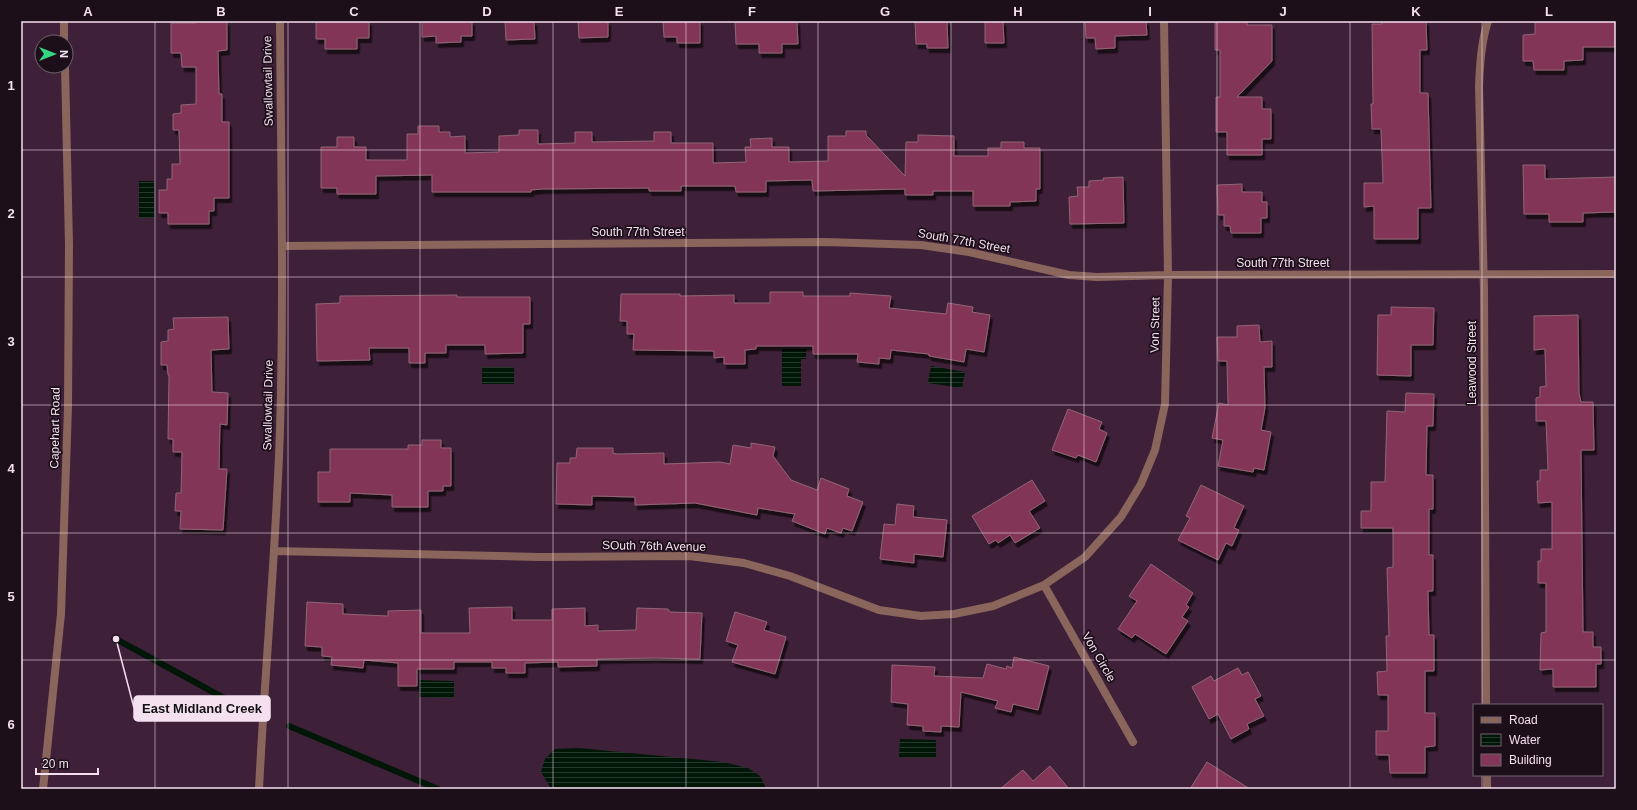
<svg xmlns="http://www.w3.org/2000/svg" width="1637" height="810" viewBox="0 0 1637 810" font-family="Helvetica,sans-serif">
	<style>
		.water { fill: url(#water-rules) }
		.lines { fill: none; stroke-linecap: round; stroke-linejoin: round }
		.stream { stroke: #001607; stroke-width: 6 }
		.building { fill: #833659; stroke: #906575; filter: url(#shadow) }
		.minor { stroke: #8a655c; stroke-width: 8 }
		.tertiary { stroke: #8a655c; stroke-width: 8 }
		.grid { fill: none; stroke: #f4e0ef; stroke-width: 1; stroke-opacity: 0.55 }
		.labels { text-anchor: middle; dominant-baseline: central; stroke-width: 3.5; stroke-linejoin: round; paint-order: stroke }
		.street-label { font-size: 12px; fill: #f4e0ef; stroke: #1d0f1a }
		.leader { fill: none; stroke: #f4e0ef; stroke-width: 1.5 }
		.callout-dot { fill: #f4e0ef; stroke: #1d0f1a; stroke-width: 1.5 }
		.callout { fill: #f4e0ef; stroke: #f4e0ef; stroke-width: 1.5 }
		.callout-label { font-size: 13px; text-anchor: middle; font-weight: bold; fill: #111 }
		.neatline { fill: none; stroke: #f4e0ef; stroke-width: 1.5 }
		.grid-label { font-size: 13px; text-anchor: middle; font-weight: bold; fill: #f4e0ef }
	</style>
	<defs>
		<pattern id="water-rules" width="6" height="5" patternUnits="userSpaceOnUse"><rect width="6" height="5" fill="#001607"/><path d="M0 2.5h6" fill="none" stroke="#26382b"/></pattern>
		<filter id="shadow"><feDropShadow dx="2.5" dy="4.5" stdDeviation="0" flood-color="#0009"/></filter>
	</defs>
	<rect width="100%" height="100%" fill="#3e2038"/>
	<!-- water -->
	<path class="water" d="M 139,181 L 154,181 L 154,218 L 139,218 Z
		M 782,349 L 806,349 L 806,359 L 801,359 L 801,386 L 782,386 Z
		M 931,366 L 965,372 L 962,388 L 928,383 Z
		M 482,367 L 514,367 L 514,384 L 482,384 Z
		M 419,680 L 454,681 L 454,698 L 419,697 Z
		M 900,739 L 936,740 L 936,758 L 899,757 Z
		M 579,748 L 723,762 L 748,768 L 760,776 L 765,786 L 764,789 L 556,789 L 550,787 L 541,772 L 545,759 L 555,749 Z"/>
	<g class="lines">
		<!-- stream -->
		<path class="stream" d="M 116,639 L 235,704
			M 289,726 L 438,789"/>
	</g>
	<!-- building -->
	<path class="building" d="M 195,21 L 227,21 L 227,50 L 218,51 L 219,94 L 222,94 L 222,122 L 229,122 L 229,198 L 214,198 L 214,211 L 209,211 L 209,224 L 168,224 L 168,213 L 159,213 L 159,190 L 167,190 L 167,179 L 172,179 L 172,164 L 180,164 L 179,130 L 173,130 L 173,114 L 181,113 L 181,105 L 196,104 L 196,67 L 182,67 L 181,53 L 171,53 L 171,23 L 195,23 Z
		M 316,21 L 369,21 L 369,38 L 357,38 L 357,49 L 325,49 L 325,39 L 316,39 Z
		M 422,21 L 472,21 L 472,36 L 461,36 L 461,42 L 436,43 L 436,36 L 422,37 Z
		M 505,21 L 534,21 L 535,39 L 506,40 Z
		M 578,21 L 608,21 L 608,37 L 579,38 Z
		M 663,21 L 700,21 L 700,43 L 677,43 L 677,37 L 664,37 Z
		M 735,21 L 797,21 L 798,44 L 782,44 L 782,53 L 759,53 L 759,44 L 736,44 Z
		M 915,21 L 947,21 L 948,48 L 927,48 L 927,44 L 916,44 Z
		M 985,21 L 1003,21 L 1004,43 L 985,43 Z
		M 1085,21 L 1146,21 L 1147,35 L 1115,36 L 1115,48 L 1096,49 L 1095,38 L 1086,38 Z
		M 1215,21 L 1247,21 L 1247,25 L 1272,25 L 1272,61 L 1237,97 L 1262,97 L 1262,109 L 1271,109 L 1271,139 L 1262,139 L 1262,155 L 1227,155 L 1227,132 L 1216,132 L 1216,97 L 1220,97 L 1220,50 L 1215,50 Z
		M 1382,21 L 1426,21 L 1427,50 L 1420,50 L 1420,93 L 1428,93 L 1431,208 L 1418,208 L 1418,239 L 1374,239 L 1374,206 L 1364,207 L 1364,183 L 1383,183 L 1381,129 L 1372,129 L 1371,104 L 1373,104 L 1372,24 L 1382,24 Z
		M 1535,21 L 1616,21 L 1616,47 L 1583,47 L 1583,60 L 1564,61 L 1564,70 L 1534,70 L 1533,61 L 1523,61 L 1523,35 L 1535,34 Z
		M 418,126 L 439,126 L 439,132 L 450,132 L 450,137 L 465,136 L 465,153 L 499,152 L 499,136 L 519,135 L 519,130 L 538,130 L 538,144 L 575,143 L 575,132 L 592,132 L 592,142 L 654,141 L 654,132 L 671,132 L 671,143 L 713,143 L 713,163 L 746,162 L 745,147 L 751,147 L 750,139 L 772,138 L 772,147 L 789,147 L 789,162 L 828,161 L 828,136 L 846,136 L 846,131 L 866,131 L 866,135 L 905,176 L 906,142 L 918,142 L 918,135 L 954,136 L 954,156 L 988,156 L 988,148 L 1001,148 L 1001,142 L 1024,142 L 1024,148 L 1040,148 L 1040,189 L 1036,189 L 1036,201 L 1010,202 L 1010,206 L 973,206 L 973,191 L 933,191 L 933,195 L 905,195 L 905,189 L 813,191 L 812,180 L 766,181 L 766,192 L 736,192 L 735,186 L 681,186 L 681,191 L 649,191 L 649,188 L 542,189 L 531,190 L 531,192 L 432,192 L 432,175 L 376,176 L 376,194 L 337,194 L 337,188 L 321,188 L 321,147 L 337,147 L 337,137 L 354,137 L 354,147 L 366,147 L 366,160 L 407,160 L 407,134 L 418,134 Z
		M 1523,165 L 1545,165 L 1545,179 L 1616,177 L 1616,212 L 1583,213 L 1583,222 L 1549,222 L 1549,214 L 1524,214 Z
		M 1123,177 L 1124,223 L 1070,224 L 1069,197 L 1078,196 L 1077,187 L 1089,187 L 1089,181 L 1104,180 L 1103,178 Z
		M 1242,184 L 1242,192 L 1262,192 L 1262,202 L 1267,202 L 1267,218 L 1261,218 L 1261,233 L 1231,233 L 1230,226 L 1224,226 L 1224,215 L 1218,215 L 1217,185 Z
		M 770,292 L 803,292 L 803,296 L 850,296 L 850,293 L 891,296 L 889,308 L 946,314 L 948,303 L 973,307 L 972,312 L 990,315 L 984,352 L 966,349 L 964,362 L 929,356 L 929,354 L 891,350 L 890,359 L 879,358 L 879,364 L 857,362 L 858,354 L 813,354 L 813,346 L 756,346 L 756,349 L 745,350 L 745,364 L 724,364 L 724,357 L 714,358 L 714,351 L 633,350 L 634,334 L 627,334 L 627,321 L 620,321 L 621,294 L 680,294 L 680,296 L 734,295 L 734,303 L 770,303 Z
		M 457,295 L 457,297 L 530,297 L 530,324 L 523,324 L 523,353 L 485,354 L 485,345 L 446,345 L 446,353 L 425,353 L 425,363 L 409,363 L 409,348 L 369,348 L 370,360 L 317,361 L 316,304 L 340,303 L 340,296 Z
		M 1391,307 L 1434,308 L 1433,345 L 1411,345 L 1411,376 L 1377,375 L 1378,315 L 1391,315 Z
		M 1578,315 L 1579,393 L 1581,402 L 1593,402 L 1594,450 L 1581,450 L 1583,632 L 1593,632 L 1593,647 L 1601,647 L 1601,664 L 1596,664 L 1596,687 L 1553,687 L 1553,669 L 1540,670 L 1541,633 L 1546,632 L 1546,583 L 1538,583 L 1538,561 L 1541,561 L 1541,549 L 1552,549 L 1552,502 L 1538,503 L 1537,481 L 1540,481 L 1540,470 L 1548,470 L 1546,421 L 1536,421 L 1536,398 L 1540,397 L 1540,387 L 1546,386 L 1545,349 L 1534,350 L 1534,316 Z
		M 228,317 L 229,349 L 211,350 L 212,392 L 228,393 L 227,425 L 220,424 L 219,469 L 227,469 L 223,530 L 180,529 L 181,511 L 175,511 L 176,493 L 181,493 L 182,452 L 173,452 L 173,439 L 168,439 L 169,375 L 168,375 L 167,365 L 161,365 L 161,342 L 168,341 L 168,330 L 174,329 L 173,318 Z
		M 1259,325 L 1260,342 L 1272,341 L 1272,367 L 1264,367 L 1265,408 L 1261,430 L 1271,432 L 1264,470 L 1254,468 L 1253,472 L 1218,466 L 1223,440 L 1212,438 L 1219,403 L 1228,405 L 1227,361 L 1218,361 L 1217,337 L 1237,337 L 1237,326 Z
		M 1406,393 L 1434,394 L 1433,426 L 1427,426 L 1426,475 L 1433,475 L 1433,509 L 1429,509 L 1429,555 L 1433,555 L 1433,591 L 1428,591 L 1429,635 L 1434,635 L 1434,671 L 1425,671 L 1425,713 L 1435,713 L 1435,746 L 1425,747 L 1425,773 L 1390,773 L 1389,755 L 1376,755 L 1376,731 L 1388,731 L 1388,695 L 1378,695 L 1377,672 L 1387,671 L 1386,636 L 1389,636 L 1387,568 L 1393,567 L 1393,528 L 1361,528 L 1361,511 L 1371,511 L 1371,482 L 1385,482 L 1387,411 L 1405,412 Z
		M 1068,409 L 1102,422 L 1099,429 L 1107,433 L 1096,462 L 1078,455 L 1076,458 L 1052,450 Z
		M 422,440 L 441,440 L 441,448 L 451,448 L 451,486 L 443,486 L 443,491 L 428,491 L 428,507 L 392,507 L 392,495 L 350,493 L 350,502 L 318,502 L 318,472 L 330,472 L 330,449 L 408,449 L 408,445 L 422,445 Z
		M 751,443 L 775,447 L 773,456 L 791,480 L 817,490 L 821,478 L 849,489 L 847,496 L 863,502 L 852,531 L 843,528 L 841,533 L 827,528 L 825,534 L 792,521 L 795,514 L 758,508 L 757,515 L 695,503 L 635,505 L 635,497 L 592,496 L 592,505 L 556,504 L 557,463 L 570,463 L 570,458 L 576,458 L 577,448 L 613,448 L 613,453 L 617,454 L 664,453 L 664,464 L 720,462 L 730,464 L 733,445 L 751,448 Z
		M 1032,480 L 1045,501 L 1029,511 L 1040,528 L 1015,543 L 1010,535 L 998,543 L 996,540 L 989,544 L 972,516 Z
		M 1201,485 L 1244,506 L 1234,528 L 1239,530 L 1232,546 L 1226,543 L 1218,560 L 1178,540 L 1190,518 L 1186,516 Z
		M 897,504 L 914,506 L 913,517 L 947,520 L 943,557 L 914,554 L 914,563 L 880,559 L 884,524 L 895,525 Z
		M 1151,564 L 1193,593 L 1186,605 L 1189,607 L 1182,617 L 1188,621 L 1166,654 L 1135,634 L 1132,638 L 1118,629 L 1137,601 L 1129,596 Z
		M 307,602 L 343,604 L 343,614 L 388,616 L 388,611 L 421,610 L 421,633 L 470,633 L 469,608 L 512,607 L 512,620 L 552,620 L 552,609 L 585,608 L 585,626 L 598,625 L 598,631 L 636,630 L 637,608 L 668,609 L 670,612 L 702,613 L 700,659 L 655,658 L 597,659 L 597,666 L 558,667 L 558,662 L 525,663 L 525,673 L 506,673 L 506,668 L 492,668 L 492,662 L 454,662 L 454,669 L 417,669 L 417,686 L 398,686 L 398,663 L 364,660 L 363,668 L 331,665 L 332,657 L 322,656 L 322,647 L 305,646 Z
		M 735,612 L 767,622 L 764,630 L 786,637 L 775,674 L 732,662 L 738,645 L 726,641 Z
		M 1014,657 L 1049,666 L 1038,710 L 1013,704 L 1011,712 L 995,708 L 998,701 L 961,692 L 959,727 L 941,726 L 941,732 L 923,731 L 923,726 L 907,725 L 908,704 L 891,702 L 892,665 L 935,667 L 934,676 L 983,678 L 987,664 L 1006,669 L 1007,666 L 1012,668 Z
		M 1238,668 L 1242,675 L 1248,672 L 1261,696 L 1255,699 L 1264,716 L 1247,724 L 1249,729 L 1231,739 L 1218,714 L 1209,719 L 1192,687 L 1211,676 L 1214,681 Z
		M 1207,762 L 1250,789 L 1190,789 Z
		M 1050,766 L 1069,789 L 1000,789 L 1023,770 L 1033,781 Z"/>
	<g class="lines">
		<!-- minor -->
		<path class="minor" d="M 282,246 L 825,242 L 921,245 L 969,252 L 1069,275 L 1097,277 L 1168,275 L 1616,274
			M 274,551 L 540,557 L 689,556 L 744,563 L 790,576 L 879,610 L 921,616 L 954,614 L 993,606 L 1044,585 L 1085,557 L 1121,517 L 1141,484 L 1155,450 L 1165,404 L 1168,275 L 1164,21
			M 1044,585 L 1133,742
			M 1486,705 L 1484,290 L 1479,86 C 1480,64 1481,43 1488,21
			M 1487,775 L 1487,789
			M 259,789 C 265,669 276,550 280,430 C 284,294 281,157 280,21"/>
		<!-- tertiary -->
		<path class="tertiary" d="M 64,21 L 64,42
			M 43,789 L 61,614 L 68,407 L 69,245 L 65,66"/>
	</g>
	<!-- grid -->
	<path class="grid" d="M 155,21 L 155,789M 288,21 L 288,789M 420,21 L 420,789M 553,21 L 553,789M 686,21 L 686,789M 818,21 L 818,789M 951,21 L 951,789M 1084,21 L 1084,789M 1217,21 L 1217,789M 1350,21 L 1350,789M 1482,21 L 1482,705M 21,150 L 1616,150M 21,277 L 1616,277M 21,405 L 1616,405M 21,533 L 1616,533M 21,660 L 1616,660M 1482,775 L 1482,789"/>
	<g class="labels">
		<!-- street labels -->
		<g class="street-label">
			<text transform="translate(268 81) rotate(-91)">Swallowtail Drive</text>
			<text x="638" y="232">South 77th Street</text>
			<text transform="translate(964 241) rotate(10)">South 77th Street</text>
			<text x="1283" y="263">South 77th Street</text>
			<text transform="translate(1155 325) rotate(-89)">Von Street</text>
			<text transform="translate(1472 363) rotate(-90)">Leawood Street</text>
			<text transform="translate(268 405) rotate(-89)">Swallowtail Drive</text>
			<text transform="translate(55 428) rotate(-89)">Capehart Road</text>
			<text transform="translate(654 546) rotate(1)">SOuth 76th Avenue</text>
			<text transform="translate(1099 657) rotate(60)">Von Circle</text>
		</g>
	</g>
	<!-- callouts -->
	<path class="leader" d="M116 639L134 708"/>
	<circle class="callout-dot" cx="116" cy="639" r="4"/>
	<rect class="callout" x="134" y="696" width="136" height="25" rx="4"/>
	<g class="callout-label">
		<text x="202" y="713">East Midland Creek</text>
	</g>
	<!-- border -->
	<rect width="1637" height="810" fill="none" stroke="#1d0f1a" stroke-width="44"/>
	<!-- legend -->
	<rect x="1473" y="704" width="130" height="72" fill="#1d0f1a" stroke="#73636f"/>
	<rect x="1481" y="717" width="20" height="6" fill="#8a655c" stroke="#73636f"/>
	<text x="1509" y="724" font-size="12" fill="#f4e0ef">Road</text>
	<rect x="1481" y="734" width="20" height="12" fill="url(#water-rules)" stroke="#73636f"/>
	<text x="1509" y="744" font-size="12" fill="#f4e0ef">Water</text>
	<rect x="1481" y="754" width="20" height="12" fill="#833659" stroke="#73636f"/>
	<text x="1509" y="764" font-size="12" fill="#f4e0ef">Building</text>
	<!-- north arrow -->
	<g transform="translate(54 54) rotate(90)"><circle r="19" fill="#1d0f1a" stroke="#73636f"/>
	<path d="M0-3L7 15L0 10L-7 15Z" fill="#35d881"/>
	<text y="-6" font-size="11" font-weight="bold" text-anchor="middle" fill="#f4e0ef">N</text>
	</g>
	<!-- scale -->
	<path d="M36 768v6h62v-6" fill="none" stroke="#f4e0ef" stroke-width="2"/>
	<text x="42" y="768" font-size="12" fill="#f4e0ef" stroke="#1d0f1a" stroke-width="3" paint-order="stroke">20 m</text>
	<rect x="22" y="22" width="1593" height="766" class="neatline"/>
	<g class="grid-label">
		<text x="88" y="16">A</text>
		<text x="221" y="16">B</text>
		<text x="354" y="16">C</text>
		<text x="487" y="16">D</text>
		<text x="619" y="16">E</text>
		<text x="752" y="16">F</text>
		<text x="885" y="16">G</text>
		<text x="1018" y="16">H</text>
		<text x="1150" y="16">I</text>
		<text x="1283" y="16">J</text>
		<text x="1416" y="16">K</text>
		<text x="1549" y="16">L</text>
		<text x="11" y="90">1</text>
		<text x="11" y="218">2</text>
		<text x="11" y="346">3</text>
		<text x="11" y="473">4</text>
		<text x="11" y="601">5</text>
		<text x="11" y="729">6</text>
	</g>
</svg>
